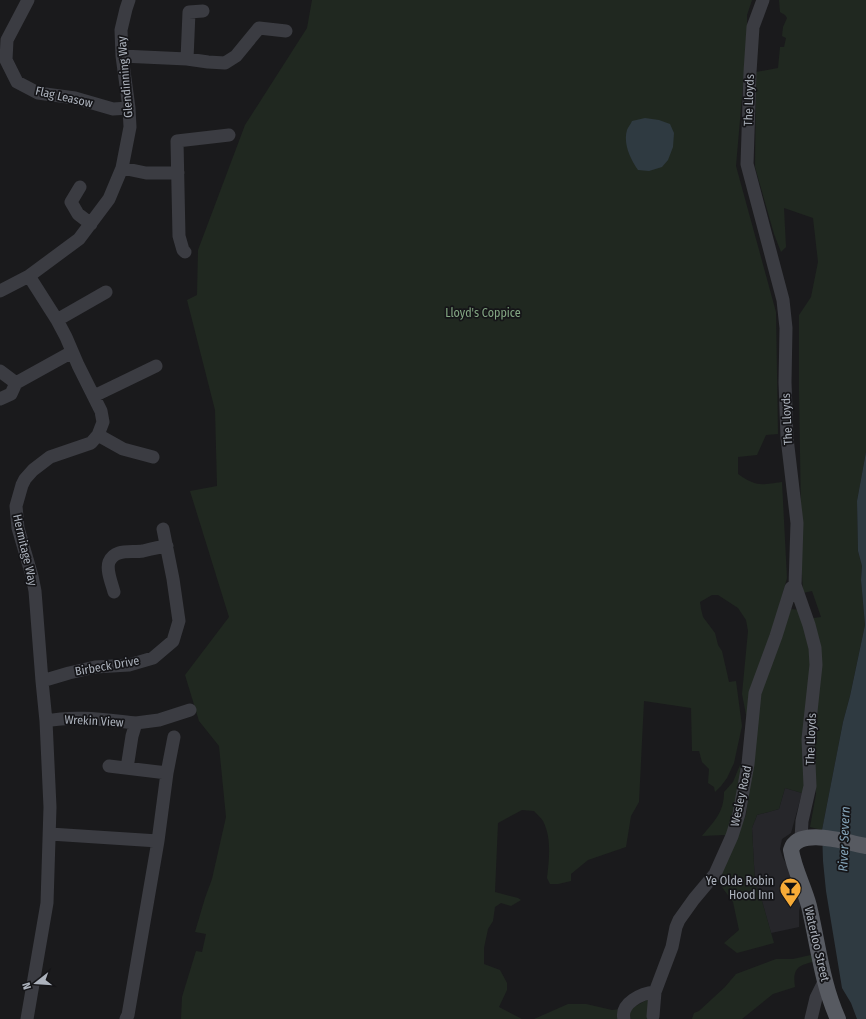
<svg xmlns="http://www.w3.org/2000/svg" width="866" height="1019" viewBox="0 0 866 1019" font-family="'Fira Sans Condensed',sans-serif">
	<style>
		.built { fill: #26262a }
		.green { fill: #202820 }
		.water { fill: #2f3a41 }
		.lines { fill: none; stroke-linecap: round; stroke-linejoin: round }
		.minor { stroke: #3b3c42; stroke-width: 13 }
		.major { stroke: #575a61; stroke-width: 16 }
		.labels { text-anchor: middle; dominant-baseline: central; stroke-width: 3.5; stroke-linejoin: round; paint-order: stroke }
		.street-label { font-size: 12px; fill: #acb2bc; stroke: #151518 }
		.park-label { font-size: 12px; fill: #83a783; stroke: #151518 }
		.poi-label { font-size: 12px; fill: #acb2bc; stroke: #151518; text-anchor: end }
		.water-label { font-size: 13px; font-style: italic; fill: #83a2b7; stroke: #151518 }
	</style>
	<rect width="100%" height="100%" fill="#1a1a1c"/>
	<!-- built -->
	<path class="built" d="M 785,788 L 802,793 L 791,833 L 782,839 L 780,849 L 783,858 L 792,874 L 801,904 L 799,911 L 799,927 L 771,933 L 760,894 L 755,884 L 752,828 L 757,815 L 779,809 Z"/>
	<!-- green -->
	<path class="green" d="M 312,0 L 752,0 L 747,15 L 747,39 L 736,166 L 776,312 L 778,434 L 766,435 L 757,455 L 738,457 L 738,474 C 757,487 760,485 782,482 L 787,578 L 747,720 L 742,694 L 748,631 L 746,620 L 738,608 L 718,595 L 712,595 L 700,602 L 701,609 L 703,617 L 715,633 L 718,645 L 722,651 L 729,682 L 736,681 L 742,726 L 737,749 L 734,763 L 727,778 L 721,786 L 715,792 L 714,787 L 708,783 L 709,769 L 702,762 L 699,751 L 692,751 L 691,708 L 644,701 L 639,802 L 631,816 L 626,847 L 588,860 L 571,874 L 571,881 L 558,884 L 550,884 L 547,878 C 549,860 552,838 543,821 C 541,818 537,814 534,811 L 522,810 L 498,823 L 495,892 L 518,898 L 521,900 L 511,906 L 501,903 L 495,907 L 493,921 L 488,929 L 484,948 L 484,964 L 500,970 L 507,983 L 507,990 L 499,1007 L 522,1019 L 181,1019 L 182,997 L 196,951 L 202,952 L 206,934 L 195,932 L 205,898 L 212,879 L 226,817 L 219,746 L 199,721 L 185,675 L 229,617 L 190,491 L 217,486 L 215,410 L 187,300 L 197,295 L 198,250 L 245,125 L 307,28 Z
		M 779,0 L 866,0 L 866,452 L 857,501 L 858,551 L 862,566 L 861,580 L 865,625 L 850,696 L 843,722 L 822,830 L 810,827 L 816,794 L 815,782 L 802,793 L 785,788 L 779,809 L 757,815 L 752,828 L 755,884 L 760,894 L 774,943 L 737,953 L 724,943 L 739,930 L 733,902 L 716,879 L 746,815 L 761,692 L 791,609 L 800,610 L 805,621 L 814,618 L 821,617 L 812,591 L 803,593 L 802,575 L 799,391 L 799,315 L 811,297 L 818,262 L 813,218 L 784,208 L 786,247 L 781,252 L 774,234 L 755,167 L 756,72 L 778,68 L 780,47 L 784,47 L 786,38 L 782,36 L 783,27 L 787,18 L 785,15 L 780,12 Z
		M 740,765 L 745,765 L 727,837 L 724,835 L 702,836 C 714,821 724,813 724,792 L 733,782 Z
		M 815,954 L 817,961 C 799,965 792,967 795,987 L 773,994 L 742,1019 L 692,1019 L 694,1013 L 699,1011 L 725,987 L 736,974 L 776,959 L 793,959 Z
		M 650,998 L 647,1019 L 631,1019 L 627,1011 Z
		M 568,1004 L 586,1004 L 612,1010 L 620,1009 L 620,1019 L 534,1019 Z"/>
	<!-- water -->
	<path class="water" d="M 645,118 L 659,120 L 670,124 L 674,133 L 673,147 L 668,160 L 662,167 L 649,171 L 638,170 C 630,159 623,143 627,130 C 628,127 631,124 632,121 Z
		M 866,452 L 866,1019 L 857,1019 L 851,1003 L 842,988 L 826,891 L 823,861 L 822,830 L 843,722 L 850,696 L 865,625 L 861,580 L 862,566 L 858,551 L 857,501 Z"/>
	<g class="lines">
		<!-- minor -->
		<path class="minor" d="M 28,0 L 7,40 L 6,60 L 17,82 L 38,93 L 75,98 L 113,109 L 129,108
			M 763,0 L 753,27 L 750,72 L 747,164 L 783,300 L 786,328 L 785,382 L 787,438 L 797,523 L 795,585 L 809,625 L 815,648 L 816,665 L 808,739 L 810,786 L 802,821 L 801,839
			M 122,56 L 187,59 L 208,62 L 225,63 L 236,56 L 259,28 L 286,31
			M 187,59 L 189,12 L 203,11
			M 122,168 L 146,173 L 178,173
			M 80,187 L 71,202 L 78,214 L 91,224
			M 185,252 L 183,250 L 179,236 L 177,141 L 229,135
			M 0,291 L 29,276 L 79,239 L 109,199 L 122,168 L 130,127 L 129,108 L 122,56 L 121,30 L 126,9 L 129,0
			M 57,320 L 106,292
			M 0,371 L 16,383
			M 94,396 L 156,366
			M 0,399 L 11,394 L 16,383 L 72,352
			M 98,435 L 123,449 L 153,457
			M 114,592 C 112,584 106,570 109,562 C 115,548 131,553 143,551 C 151,549 159,547 167,546
			M 42,681 L 69,673 L 95,667 L 129,665 L 153,658 L 173,641 L 179,621 L 173,579 L 163,529
			M 46,721 C 76,715 106,720 136,723 L 132,736 L 127,768
			M 136,723 L 159,720 L 190,710
			M 109,766 L 167,773
			M 50,834 L 158,841
			M 653,1016 L 655,992
			M 27,1019 L 47,903 L 50,807 L 46,721 L 42,681 L 35,591 L 32,576 L 18,528 L 16,506 L 22,485 L 25,479 L 33,470 L 50,457 L 91,443 L 98,435 L 103,422 L 101,411 L 78,365 L 66,337 L 57,320 L 29,276
			M 126,1019 L 128,1015 L 158,841 L 167,773 L 174,737
			M 624,1019 C 620,1003 642,993 655,992 L 672,947 L 676,927 L 679,920 L 694,899 L 715,874 L 732,836 L 739,814 L 748,764 L 755,693 L 776,636 L 791,588 L 795,585
			M 811,1019 L 816,998 L 825,980"/>
		<!-- major -->
		<path class="major" d="M 838,1019 C 822,984 818,944 809,906 C 804,887 794,869 791,850 C 798,826 848,843 866,846"/>
	</g>
	<!-- icons -->
	<defs>
		<symbol id="bar-pin" viewBox="-11 -11 22 30"><path d="M0 17L-7.5 6A9.5 9.5 0 1 1 7.5 6Z" fill="#f7ab37" stroke="#151518"/><path d="M-6-5H6L.8 .8V4.5H3.5V6h-7V4.5H-.8V.8Z" fill="#111"/></symbol>
	</defs>
	<g fill-rule="evenodd">
		<use href="#bar-pin" x="778" y="876" width="25" height="34"/>
	</g>
	<g class="labels">
		<!-- street labels -->
		<g class="street-label">
			<text transform="translate(125 77) rotate(-95)">Glendinning Way</text>
			<text transform="translate(64 97) rotate(13)">Flag Leasow</text>
			<text transform="translate(749 100) rotate(-88)">The Lloyds</text>
			<text transform="translate(787 419) rotate(-93)">The Lloyds</text>
			<text transform="translate(25 550) rotate(77)">Hermitage Way</text>
			<text transform="translate(107 666) rotate(-10)">Birbeck Drive</text>
			<text transform="translate(94 721) rotate(3)">Wrekin View</text>
			<text transform="translate(811 739) rotate(-88)">The Lloyds</text>
			<text transform="translate(741 796) rotate(-78)">Wesley Road</text>
			<text transform="translate(817 944) rotate(77)">Waterloo Street</text>
		</g>
		<!-- park labels -->
		<g class="park-label">
			<text x="483" y="313">Lloyd's Coppice</text>
		</g>
		<!-- poi labels -->
		<g class="poi-label">
			<text x="774" y="881">Ye Olde Robin<tspan x="774" dy="14">Hood Inn</tspan></text>
		</g>
		<!-- water labels -->
		<g class="water-label">
			<text transform="translate(844 839) rotate(-88)">River Severn</text>
		</g>
	</g>
	<!-- north arrow -->
	<g transform="translate(36 983) rotate(253)" stroke="#151518" stroke-width="3" paint-order="stroke">
	<path d="M0-3L7 15L0 10L-7 15Z" fill="#acb2bc"/>
	<text y="-6" font-size="11" font-weight="bold" text-anchor="middle" fill="#acb2bc">N</text>
	</g>
</svg>
